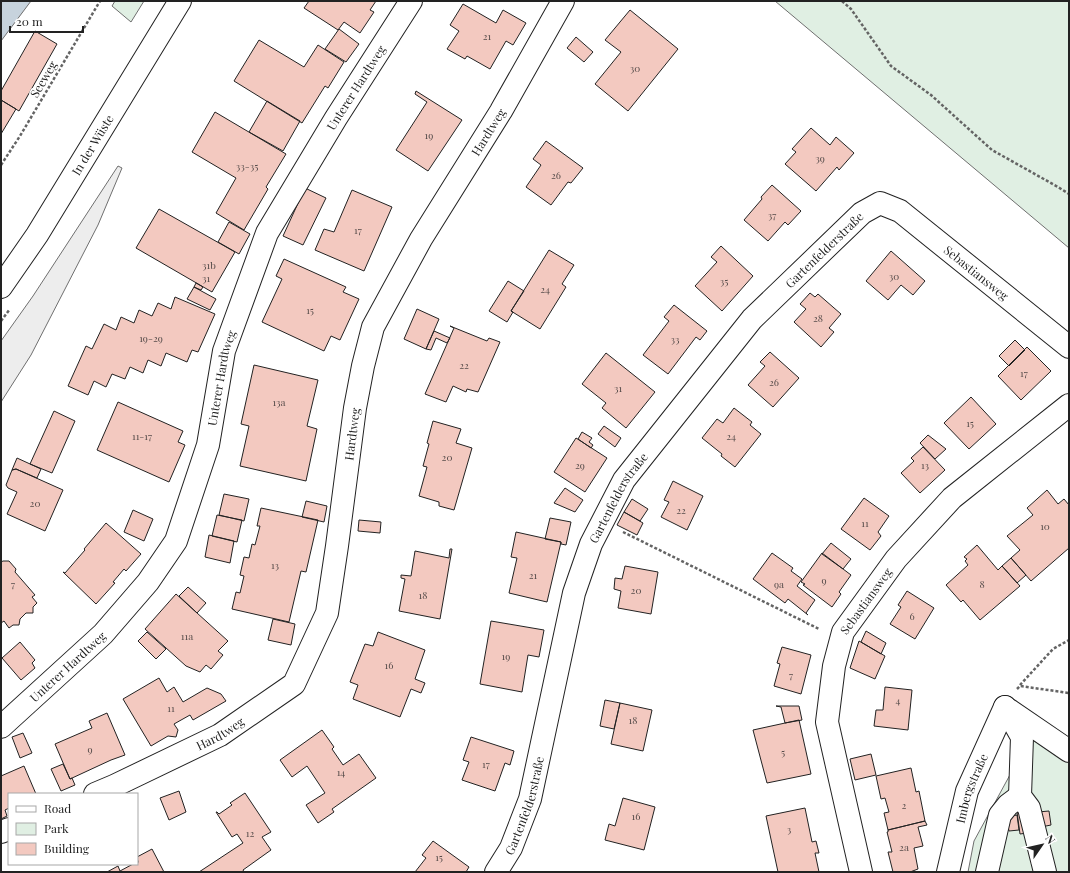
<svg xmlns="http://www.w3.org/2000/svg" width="1070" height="873" viewBox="0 0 1070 873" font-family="'Playfair Display',serif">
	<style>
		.green { fill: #e0efe3; stroke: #6f6f6f }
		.parking { fill: #ededed; stroke: #6f6f6f }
		.water { fill: #c7d3dd; stroke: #6f6f6f }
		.building { fill: #f3c9c0; stroke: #222 }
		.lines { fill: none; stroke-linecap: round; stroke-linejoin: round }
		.minor-casing { stroke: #222; stroke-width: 24 }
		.major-casing { stroke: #222; stroke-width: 24 }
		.path { stroke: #646464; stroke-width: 2.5; stroke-dasharray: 3 2; stroke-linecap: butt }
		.minor { stroke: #fff; stroke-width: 22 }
		.major { stroke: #fff; stroke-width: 22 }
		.labels { text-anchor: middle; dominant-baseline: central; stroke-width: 3; stroke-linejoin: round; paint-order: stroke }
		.number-label { font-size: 10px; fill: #564c4a }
		.street-label { font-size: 12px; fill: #222; stroke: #fff }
	</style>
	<rect width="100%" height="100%" fill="#fff"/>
	<!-- green -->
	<path class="green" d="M 115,1 L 144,1 L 131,22 L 112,6 Z
		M 775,1 L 1069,1 L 1069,248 Z
		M 1030,738 L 1069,759 L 1069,872 L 968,872 L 974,841 Z"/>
	<!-- parking -->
	<path class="parking" d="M 118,166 L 122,168 L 98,225 L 31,355 L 1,402 L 1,341 L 33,296 Z"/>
	<!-- water -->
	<path class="water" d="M 1,1 L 31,1 L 1,41 Z"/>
	<!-- building -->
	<path class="building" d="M 309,1 L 376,1 L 370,10 L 374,12 L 360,33 L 344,22 L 338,30 L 304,8 Z
		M 463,4 L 496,23 L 503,10 L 526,23 L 513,45 L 506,41 L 490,69 L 467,56 L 465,59 L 447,49 L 459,31 L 450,25 Z
		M 630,10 L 678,49 L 628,111 L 595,84 L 621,52 L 605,40 Z
		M 339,29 L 359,44 L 346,62 L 325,49 Z
		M 35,31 L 57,44 L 19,111 L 1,100 L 1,91 Z
		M 576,37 L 593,52 L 584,62 L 567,48 Z
		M 259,40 L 304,67 L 318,45 L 344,62 L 328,88 L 325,86 L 302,123 L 234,81 Z
		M 416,91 L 462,120 L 428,171 L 396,150 L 427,102 L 415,94 Z
		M 1,100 L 16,109 L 1,134 Z
		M 267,101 L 300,121 L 283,151 L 249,132 Z
		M 215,112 L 286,154 L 266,187 L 268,189 L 244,230 L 216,213 L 236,178 L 192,152 Z
		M 811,128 L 830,145 L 836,137 L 854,153 L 839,170 L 837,167 L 816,191 L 785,164 L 796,152 L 792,149 Z
		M 546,141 L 583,168 L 571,183 L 568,182 L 551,205 L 526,187 L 541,165 L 533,159 Z
		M 772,185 L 801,211 L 788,225 L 785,222 L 768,241 L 744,220 L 762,199 L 761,197 Z
		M 305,188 L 326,198 L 303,245 L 283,236 Z
		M 352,190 L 392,207 L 364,271 L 315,250 L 324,229 L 334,232 Z
		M 159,209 L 235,252 L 212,292 L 136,248 Z
		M 229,222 L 250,234 L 239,254 L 218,242 Z
		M 721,246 L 753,276 L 722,311 L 695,286 L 717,262 L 711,257 Z
		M 549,250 L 574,265 L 562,284 L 566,287 L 540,329 L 511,311 Z
		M 891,251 L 925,281 L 913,295 L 901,285 L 888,300 L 866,281 Z
		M 284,259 L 346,287 L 343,292 L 359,299 L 340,340 L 331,336 L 324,351 L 262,322 L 282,279 L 276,276 Z
		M 508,281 L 524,291 L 511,311 L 513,312 L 507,322 L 489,311 Z
		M 196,283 L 203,287 L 201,290 L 194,287 Z
		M 194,287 L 216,299 L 210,310 L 187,299 Z
		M 810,293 L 815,297 L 818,294 L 841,314 L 829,328 L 834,332 L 821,347 L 794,322 L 806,309 L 800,304 Z
		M 175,297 L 215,314 L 198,352 L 192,350 L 187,362 L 166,353 L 161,366 L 148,360 L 143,373 L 130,367 L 125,379 L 112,374 L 106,387 L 94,381 L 88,395 L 68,386 L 86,346 L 92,349 L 104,324 L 116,330 L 121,317 L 134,323 L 139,310 L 152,316 L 158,303 L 171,309 Z
		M 674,305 L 707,331 L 700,340 L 696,337 L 668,374 L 643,355 L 669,321 L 664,317 Z
		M 417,309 L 439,319 L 426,349 L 404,339 Z
		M 450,326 L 487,341 L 489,338 L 500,342 L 478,392 L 467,389 L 466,392 L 453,386 L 446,402 L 425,394 L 454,328 Z
		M 434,331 L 450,338 L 447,343 L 436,338 L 431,350 L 426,349 Z
		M 1015,340 L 1025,350 L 1009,366 L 999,356 Z
		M 1027,347 L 1051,371 L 1021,400 L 998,376 Z
		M 770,352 L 799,378 L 773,407 L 748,385 L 765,366 L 760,362 Z
		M 606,353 L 655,392 L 626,428 L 602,408 L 606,403 L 582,384 Z
		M 254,365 L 318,380 L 307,426 L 317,429 L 306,481 L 240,466 L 249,426 L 241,424 Z
		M 971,397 L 996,424 L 969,449 L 944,423 Z
		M 118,402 L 183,431 L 178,442 L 185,445 L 169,482 L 97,450 Z
		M 734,408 L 752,422 L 750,425 L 761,434 L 735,467 L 721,456 L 722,454 L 702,438 L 717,419 L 723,423 Z
		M 54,411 L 75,421 L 52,473 L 30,464 Z
		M 433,421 L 461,429 L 456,443 L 472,448 L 454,510 L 439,506 L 439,502 L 419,496 L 427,467 L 423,466 L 429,444 L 427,443 Z
		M 604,426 L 621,438 L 615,447 L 598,434 Z
		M 582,432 L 592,438 L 589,442 L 593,445 L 591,448 L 578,439 Z
		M 928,435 L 946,449 L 935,459 L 920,443 Z
		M 576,438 L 607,458 L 585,492 L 554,472 Z
		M 923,447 L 945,470 L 920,493 L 901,473 L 914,461 L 911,458 Z
		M 17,458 L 41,469 L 37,478 L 16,469 L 12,470 Z
		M 16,469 L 63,490 L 45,531 L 7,514 L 17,492 L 8,488 L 6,485 L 12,470 Z
		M 673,481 L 703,496 L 687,530 L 661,517 L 669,502 L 664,500 Z
		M 565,488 L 583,500 L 575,512 L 554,503 Z
		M 1047,490 L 1058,504 L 1064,499 L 1069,505 L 1069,548 L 1031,581 L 1011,558 L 1020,550 L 1007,536 L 1033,515 L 1027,508 Z
		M 224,494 L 249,499 L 244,521 L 219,515 Z
		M 864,498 L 889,516 L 878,532 L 881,536 L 870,550 L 841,529 Z
		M 632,499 L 648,509 L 640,521 L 624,512 Z
		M 306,501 L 327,506 L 324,522 L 302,517 Z
		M 261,508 L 318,520 L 306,572 L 301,571 L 289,622 L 232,609 L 236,592 L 240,593 L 244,576 L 240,575 L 244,557 L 249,558 L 252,544 L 255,545 L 260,526 L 257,526 Z
		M 133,510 L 153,519 L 144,541 L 124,532 Z
		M 624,512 L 643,523 L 637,535 L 617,525 Z
		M 217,515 L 242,520 L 237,542 L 212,536 Z
		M 550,518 L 571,522 L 566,545 L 561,544 L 561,542 L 545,539 Z
		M 359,520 L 381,522 L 380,533 L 358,531 Z
		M 106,523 L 141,554 L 126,571 L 124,569 L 113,582 L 115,583 L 96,604 L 63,572 L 65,573 L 85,550 L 84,549 Z
		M 516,532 L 561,542 L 547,602 L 509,593 L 517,558 L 511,557 Z
		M 209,535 L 234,541 L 230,563 L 205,557 Z
		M 831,543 L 851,559 L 843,569 L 822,554 Z
		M 977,545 L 998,570 L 1002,566 L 1020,586 L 980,620 L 963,600 L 961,602 L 946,585 L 968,565 L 965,561 L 967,559 L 964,557 Z
		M 450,549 L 452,549 L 440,619 L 399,611 L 405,579 L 401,578 L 401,575 L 411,576 L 415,551 L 449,558 Z
		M 772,553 L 793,568 L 791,571 L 802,579 L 797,586 L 815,600 L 806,613 L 808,615 L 788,599 L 785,603 L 753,579 Z
		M 822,553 L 851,575 L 839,592 L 841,594 L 832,607 L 803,585 L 805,584 L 801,582 Z
		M 1011,558 L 1026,575 L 1017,583 L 1002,566 Z
		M 3,561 L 9,561 L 16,569 L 15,572 L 35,595 L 32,597 L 37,603 L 33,607 L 33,613 L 26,613 L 20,619 L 19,625 L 13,625 L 9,628 L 4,621 L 1,623 L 1,562 Z
		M 625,566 L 658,572 L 651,614 L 618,608 L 621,591 L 614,589 L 615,578 L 622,579 Z
		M 188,587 L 206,603 L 197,613 L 179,596 Z
		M 907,591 L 934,608 L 915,639 L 890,624 L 901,607 L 898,605 Z
		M 176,594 L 228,641 L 218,651 L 223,655 L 211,669 L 206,665 L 200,672 L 186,666 L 145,629 Z
		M 273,619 L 295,624 L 291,645 L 268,640 Z
		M 491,621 L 544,630 L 539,657 L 528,655 L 522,692 L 480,684 Z
		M 866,631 L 886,643 L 881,654 L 861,642 Z
		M 147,632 L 166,649 L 156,659 L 138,641 Z
		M 378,632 L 425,650 L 415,679 L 425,683 L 421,693 L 411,689 L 400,717 L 353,699 L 358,685 L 350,682 L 365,644 L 373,646 Z
		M 859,641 L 885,656 L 875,679 L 850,668 Z
		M 20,642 L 35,660 L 32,663 L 35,668 L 21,680 L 2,658 Z
		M 782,647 L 811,655 L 801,694 L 774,686 L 780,664 L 777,663 Z
		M 159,678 L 167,692 L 174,687 L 183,702 L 207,688 L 221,694 L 226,701 L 193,720 L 190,715 L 174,724 L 178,730 L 176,737 L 168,736 L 151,746 L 123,699 Z
		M 885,687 L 912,690 L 908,730 L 874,726 L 876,710 L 883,710 Z
		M 605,700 L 620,703 L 614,729 L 600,726 Z
		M 620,703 L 652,710 L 643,751 L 611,744 Z
		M 776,706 L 799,706 L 802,720 L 785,723 L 781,707 Z
		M 107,713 L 125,755 L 111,760 L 70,779 L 55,744 L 92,728 L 89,721 Z
		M 799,720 L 811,774 L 767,783 L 753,730 Z
		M 322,730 L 334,747 L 332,749 L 343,765 L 359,754 L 376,778 L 332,809 L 334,812 L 318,823 L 306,805 L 325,793 L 307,766 L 292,777 L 280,760 Z
		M 23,733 L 32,753 L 20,758 L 12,737 Z
		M 471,737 L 514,751 L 510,765 L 505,763 L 495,791 L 462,780 L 469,762 L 463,760 Z
		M 871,754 L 876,775 L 855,780 L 850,759 Z
		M 63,764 L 70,779 L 72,778 L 75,785 L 61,791 L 51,769 Z
		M 24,766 L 36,794 L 9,794 L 9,808 L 5,810 L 7,816 L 1,819 L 1,776 Z
		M 911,768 L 916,792 L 919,791 L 925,821 L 888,830 L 884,813 L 889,812 L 885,798 L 881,799 L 876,776 Z
		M 179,791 L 186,812 L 169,820 L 160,798 Z
		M 245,793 L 271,832 L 262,837 L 271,850 L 243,870 L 244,872 L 199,872 L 243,843 L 237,834 L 232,837 L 216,812 L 217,812 L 219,814 L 232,805 L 230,803 Z
		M 623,798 L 655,807 L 644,850 L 605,840 L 609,824 L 615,826 Z
		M 805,808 L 812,842 L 816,841 L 819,853 L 815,853 L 819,872 L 778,872 L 766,816 Z
		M 1038,809 L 1038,812 L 1049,811 L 1051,825 L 1041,827 L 1041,831 L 1020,834 L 1017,812 Z
		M 1017,815 L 1019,830 L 1009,831 L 1006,817 Z
		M 925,821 L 927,825 L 918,827 L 923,846 L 914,848 L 918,869 L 910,872 L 893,872 L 888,852 L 892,852 L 887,832 L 888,832 L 888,830 Z
		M 433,841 L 469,867 L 466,872 L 415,872 L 426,858 L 422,855 Z
		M 152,849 L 164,872 L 107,872 L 118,866 L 120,871 L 133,864 L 137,864 L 138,862 L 137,857 Z"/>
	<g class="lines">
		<defs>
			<g id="minor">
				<path d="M 1005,707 L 1022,737 L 1020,796 L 1029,808 L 1045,872"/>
				<path d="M 1009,710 L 1069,751"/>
				<path id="s1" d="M 1,727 L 103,634 L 148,582 L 176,541 L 208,445 L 224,351 L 267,233 L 336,118 L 411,1"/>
				<path id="s2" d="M 95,794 L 114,786 L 220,735 L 294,684 L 327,613 L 337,546 L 355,408 L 363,366 L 373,327 L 421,239 L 501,111 L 563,1"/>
				<path d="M 1,832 L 9,829"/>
				<path id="s3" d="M 496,872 L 511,848 L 530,799 L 574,593 L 591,544 L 624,480 L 752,319 L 862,213 L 880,203 L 900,211 L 1069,347"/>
				<path id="s4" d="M 861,872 L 827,722 L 834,666 L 843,632 L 896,559 L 952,498 L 1069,405"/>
				<path id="s5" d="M 948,872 L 967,791 L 1005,707"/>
				<path d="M 987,872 L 1000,815 L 1008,805 L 1020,796"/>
			</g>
			<g id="major">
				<path id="s6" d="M 1,287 L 37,235 L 180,1"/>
			</g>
		</defs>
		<!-- minor casing -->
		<use href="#minor" class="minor-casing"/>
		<!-- major casing -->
		<use href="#major" class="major-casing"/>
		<!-- path -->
		<path class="path" d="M 842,1 L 851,9 L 891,66 L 931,95 L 992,150 L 1058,187 L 1069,194
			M 1,165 L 20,136 L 100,1
			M 1,321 L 10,309
			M 623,532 L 819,629
			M 1020,685 L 1053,649 L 1069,640
			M 1017,689 L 1020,686 L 1069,693"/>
		<!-- minor -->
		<use href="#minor" class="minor"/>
		<!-- major -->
		<use href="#major" class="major"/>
	</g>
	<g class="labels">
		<!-- number labels -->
		<g class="number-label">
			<text x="487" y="36">21</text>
			<text x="635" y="68">30</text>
			<text x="429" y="135">19</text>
			<text x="820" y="158">39</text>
			<text x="247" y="166">33-35</text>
			<text x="556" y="175">26</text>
			<text x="772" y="215">37</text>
			<text x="358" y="230">17</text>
			<text x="209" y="265">31b</text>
			<text x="894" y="276">30</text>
			<text x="206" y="278">31</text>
			<text x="724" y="281">35</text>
			<text x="545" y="289">24</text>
			<text x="310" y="310">15</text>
			<text x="818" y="318">28</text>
			<text x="151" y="338">19-29</text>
			<text x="675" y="339">33</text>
			<text x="464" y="365">22</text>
			<text x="1024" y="373">17</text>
			<text x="774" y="382">26</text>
			<text x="618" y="388">31</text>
			<text x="279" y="402">13a</text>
			<text x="970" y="423">15</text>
			<text x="142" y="436">11-17</text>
			<text x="731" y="436">24</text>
			<text x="447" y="457">20</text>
			<text x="580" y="465">29</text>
			<text x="925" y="465">13</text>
			<text x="35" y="503">20</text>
			<text x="681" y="510">22</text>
			<text x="865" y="523">11</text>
			<text x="1045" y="526">10</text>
			<text x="275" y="565">13</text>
			<text x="533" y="575">21</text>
			<text x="824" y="580">9</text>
			<text x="13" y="584">7</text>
			<text x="779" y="584">9a</text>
			<text x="982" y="584">8</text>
			<text x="636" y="590">20</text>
			<text x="423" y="595">18</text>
			<text x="912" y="616">6</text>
			<text x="187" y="636">11a</text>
			<text x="506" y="656">19</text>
			<text x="389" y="665">16</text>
			<text x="791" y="675">7</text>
			<text x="898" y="700">4</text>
			<text x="171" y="708">11</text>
			<text x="633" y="720">18</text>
			<text x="90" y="749">9</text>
			<text x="783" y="752">5</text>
			<text x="486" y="764">17</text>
			<text x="341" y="772">14</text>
			<text x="904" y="805">2</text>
			<text x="636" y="816">16</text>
			<text x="789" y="829">3</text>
			<text x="250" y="833">12</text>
			<text x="904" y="847">2a</text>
			<text x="439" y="857">15</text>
		</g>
		<!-- street labels -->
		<g class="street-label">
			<text transform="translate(43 79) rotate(-59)">Seeweg</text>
			<text stroke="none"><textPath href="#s1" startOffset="749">Unterer Hardtweg</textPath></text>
			<text stroke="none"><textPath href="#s2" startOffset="823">Hardtweg</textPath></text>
			<text stroke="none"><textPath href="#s6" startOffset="169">In der Wüste</textPath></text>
			<text stroke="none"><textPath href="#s3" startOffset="721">Gartenfelderstraße</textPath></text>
			<text stroke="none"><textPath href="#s3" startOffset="914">Sebastiansweg</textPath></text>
			<text stroke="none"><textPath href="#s1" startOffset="426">Unterer Hardtweg</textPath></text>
			<text stroke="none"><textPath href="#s2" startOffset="487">Hardtweg</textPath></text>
			<text stroke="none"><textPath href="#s3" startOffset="397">Gartenfelderstraße</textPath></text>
			<text stroke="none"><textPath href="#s4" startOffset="284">Sebastiansweg</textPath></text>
			<text stroke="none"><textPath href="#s1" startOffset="90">Unterer Hardtweg</textPath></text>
			<text stroke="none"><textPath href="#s2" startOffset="139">Hardtweg</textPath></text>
			<text stroke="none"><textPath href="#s5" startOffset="87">Imbergstraße</textPath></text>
			<text stroke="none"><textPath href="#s3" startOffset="73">Gartenfelderstraße</textPath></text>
		</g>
	</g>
	<!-- border -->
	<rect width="1070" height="873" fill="none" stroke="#222222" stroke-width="4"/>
	<!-- legend -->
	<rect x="8" y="793" width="130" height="72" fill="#ffffff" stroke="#a7a7a7"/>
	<rect x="16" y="806" width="20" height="6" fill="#ffffff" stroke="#a7a7a7"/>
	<text x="44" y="813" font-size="12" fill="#222222">Road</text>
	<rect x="16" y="823" width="20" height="12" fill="#e0efe3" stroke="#a7a7a7"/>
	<text x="44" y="833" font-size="12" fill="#222222">Park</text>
	<rect x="16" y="843" width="20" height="12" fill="#f3c9c0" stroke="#a7a7a7"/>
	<text x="44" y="853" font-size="12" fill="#222222">Building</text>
	<!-- north arrow -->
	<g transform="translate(1042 845) rotate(56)" stroke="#ffffff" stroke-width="3" paint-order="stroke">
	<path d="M0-3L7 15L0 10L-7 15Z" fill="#222222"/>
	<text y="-6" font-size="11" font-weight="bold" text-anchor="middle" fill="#222222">N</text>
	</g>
	<!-- scale -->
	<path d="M10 26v6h73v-6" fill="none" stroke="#222222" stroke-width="2"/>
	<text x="16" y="26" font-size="12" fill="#222222" stroke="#ffffff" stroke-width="3" paint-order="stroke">20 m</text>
</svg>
